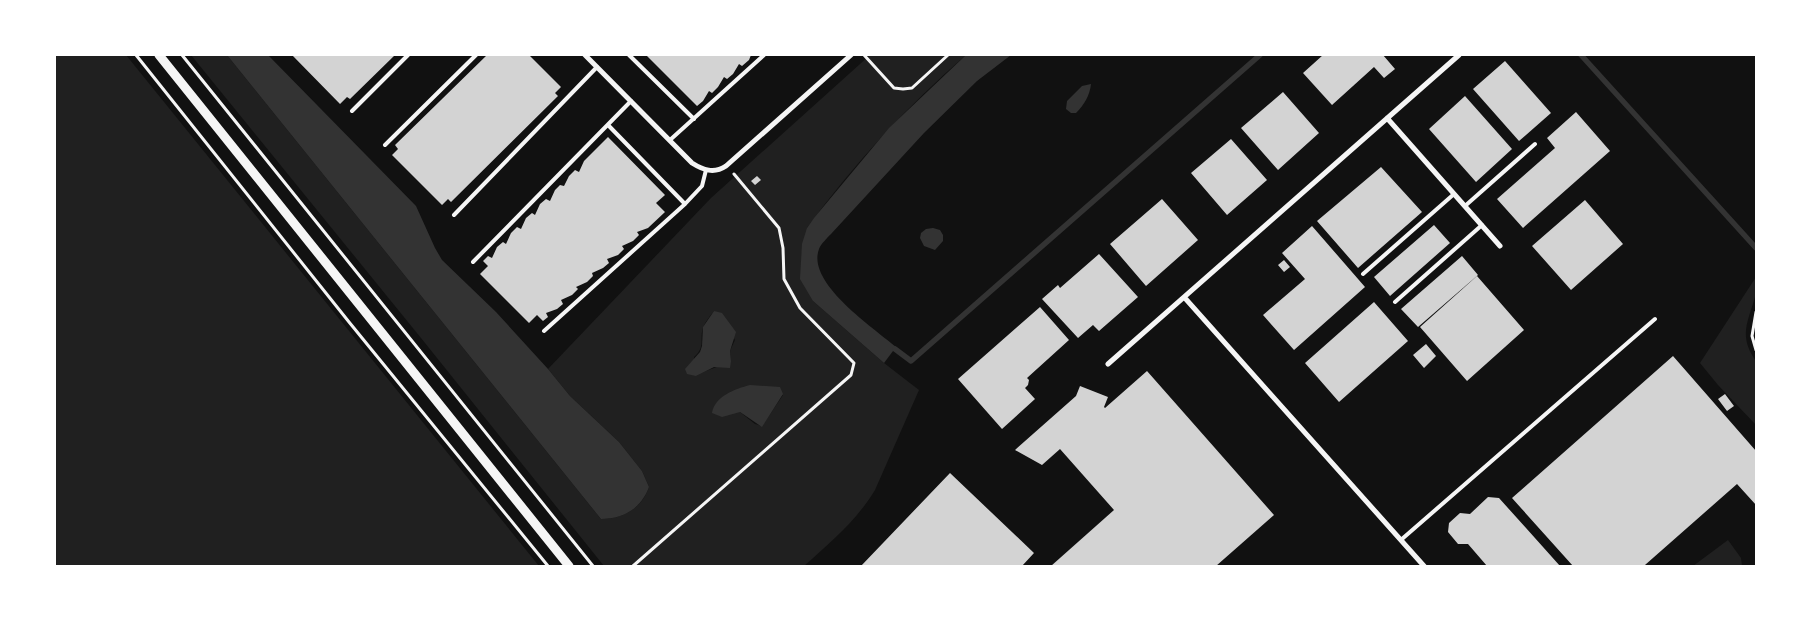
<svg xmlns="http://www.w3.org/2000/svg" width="1811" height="621" viewBox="0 0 1811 621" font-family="'Crimson Pro',serif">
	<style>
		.green { fill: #202020; fill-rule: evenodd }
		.water { fill: #333 }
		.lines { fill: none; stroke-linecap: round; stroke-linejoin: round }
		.stream { stroke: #333; stroke-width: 5.5 }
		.building { fill: #d3d3d3 }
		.path { stroke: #f5f5f5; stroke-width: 3 }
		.service { stroke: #f5f5f5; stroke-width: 4 }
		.minor { stroke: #f5f5f5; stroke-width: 5 }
		.tertiary { stroke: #f5f5f5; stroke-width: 9 }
	</style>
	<rect width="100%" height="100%" fill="#111"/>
	<!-- green -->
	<path class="green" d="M 55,55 L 126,55 L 539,566 L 55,566 Z
		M 191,55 L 227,55 L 601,519 C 623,519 642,508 649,487 L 642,471 L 619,442 L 570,396 L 548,369 L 711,198 L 870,55 L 966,55 C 907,106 853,165 807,228 L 813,301 L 884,363 L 919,390 L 875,490 C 857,520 830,543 804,566 L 604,566 L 421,338 ZM 714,311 L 735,340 L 730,351 L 731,361 C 719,367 708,369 696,376 L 694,357 C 706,346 699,340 703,328 C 705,322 710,316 714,311 ZM 783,395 L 762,426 L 755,424 L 740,412 Z
		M 1756,277 C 1756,283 1757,291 1755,297 C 1748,322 1738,336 1756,361 L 1756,425 L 1718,385 L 1700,363 Z
		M 1728,540 L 1741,558 L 1742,566 L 1693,566 Z"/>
	<!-- water -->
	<path class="water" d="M 227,55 L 268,55 L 416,206 L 435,248 L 442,260 L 496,312 L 548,369 L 570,396 L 619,442 L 642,471 L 649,487 C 641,509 623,519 601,519 Z
		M 966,55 L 1011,55 L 977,81 L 924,133 L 831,234 C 827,238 821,244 819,249 C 806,283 874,328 896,347 L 884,363 L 813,301 L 800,279 L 802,244 L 807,228 L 814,218 L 889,128 Z
		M 1091,84 C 1090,95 1084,105 1076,113 L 1071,113 L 1066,109 L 1067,101 L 1082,86 Z
		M 933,228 L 940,230 L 943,235 L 943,241 L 935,250 L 924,246 L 920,238 L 921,233 L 926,229 Z
		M 714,311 L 722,313 L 736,332 L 730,351 L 731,361 L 730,368 L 714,367 L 696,376 L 687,374 L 685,369 L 700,352 L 702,346 L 703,327 Z
		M 750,385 L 780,387 L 783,394 L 762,427 L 740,412 L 722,417 L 712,413 C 715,396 735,389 750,385 Z"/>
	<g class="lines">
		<!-- stream -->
		<path class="stream" d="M 1581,55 L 1756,248
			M 895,349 L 911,361 L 1260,55"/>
	</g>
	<!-- building -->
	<path class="building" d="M 292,55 L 395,55 L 350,99 L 347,97 L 340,104 Z
		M 487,55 L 529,55 L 561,87 L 555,93 L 558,96 L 451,202 L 448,199 L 442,205 L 392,155 L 398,149 L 395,145 Z
		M 646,55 L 751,55 L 749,60 L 742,66 L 739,64 L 733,74 L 727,79 L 724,77 L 718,87 L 712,93 L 709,91 L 703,101 L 697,106 Z
		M 1323,55 L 1383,55 L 1395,69 L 1384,78 L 1374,67 L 1332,105 L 1303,73 Z
		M 1505,61 L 1551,113 L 1519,141 L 1473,89 Z
		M 1283,92 L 1319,133 L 1278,170 L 1241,128 Z
		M 1465,96 L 1512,149 L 1476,182 L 1429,129 Z
		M 1576,112 L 1610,151 L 1523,228 L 1497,199 L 1555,148 L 1547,138 Z
		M 608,137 L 665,195 L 656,203 L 665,212 L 648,228 L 637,232 L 639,235 L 633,241 L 622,246 L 624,249 L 618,255 L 607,259 L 609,263 L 603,268 L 592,273 L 593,276 L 587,282 L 576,287 L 578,289 L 572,295 L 561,300 L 563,304 L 557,309 L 546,313 L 548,317 L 543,321 L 537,315 L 529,323 L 480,274 L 488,266 L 483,261 L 488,256 L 492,258 L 497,247 L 503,242 L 506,244 L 511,233 L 517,227 L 521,229 L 526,218 L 532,213 L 535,215 L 540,204 L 546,199 L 550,201 L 555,190 L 560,185 L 564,186 L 569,176 L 575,170 L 579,172 L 584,161 Z
		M 1231,139 L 1267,180 L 1227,215 L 1191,173 Z
		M 1381,167 L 1422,212 L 1358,268 L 1317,221 Z
		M 757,176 L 761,180 L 755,185 L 751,181 Z
		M 1162,199 L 1198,240 L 1146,286 L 1110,244 Z
		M 1585,200 L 1623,244 L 1571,290 L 1532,246 Z
		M 1434,225 L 1450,243 L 1390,296 L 1374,277 Z
		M 1312,226 L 1365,287 L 1294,350 L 1263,315 L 1305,279 L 1282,253 Z
		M 1099,254 L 1138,297 L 1099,331 L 1093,325 L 1078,338 L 1042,299 L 1058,285 L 1060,288 Z
		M 1462,256 L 1478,275 L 1418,327 L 1401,309 Z
		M 1284,260 L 1290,267 L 1284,272 L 1278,265 Z
		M 1477,276 L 1524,330 L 1467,381 L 1420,327 Z
		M 1374,302 L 1408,341 L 1339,402 L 1305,363 Z
		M 1040,307 L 1069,340 L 1027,378 L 1029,380 L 1028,385 L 1025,388 L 1035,399 L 1002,429 L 958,379 Z
		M 1426,344 L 1436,356 L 1424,368 L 1413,355 Z
		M 1673,356 L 1756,451 L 1756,505 L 1737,484 L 1645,565 L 1647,566 L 1573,566 L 1512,498 Z
		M 1147,371 L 1274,515 L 1216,566 L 1051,566 L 1114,510 L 1060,449 L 1042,465 L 1015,450 L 1076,396 L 1080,386 L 1108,397 L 1104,407 L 1105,408 Z
		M 1725,394 L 1734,406 L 1727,411 L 1718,399 Z
		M 950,473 L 1034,553 L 1022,566 L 861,566 Z
		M 1488,497 L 1499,498 L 1560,566 L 1487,566 L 1468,544 L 1458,544 L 1448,532 L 1449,523 L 1460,513 L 1470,514 Z"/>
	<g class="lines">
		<!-- path -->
		<path class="path" d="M 136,55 L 349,322 L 548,566
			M 182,55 L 593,566
			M 864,55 L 894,88 L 903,89 L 912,88 L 948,55
			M 1756,312 L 1752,336 L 1756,350
			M 633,566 L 851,375 L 854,363 L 800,308 L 784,279 L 783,248 L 779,228 L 734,174"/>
		<!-- service -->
		<path class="service" d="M 629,55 L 694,119
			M 352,111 L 408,55
			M 608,125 L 685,204
			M 670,140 L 764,55
			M 385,145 L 476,55
			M 1465,206 L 1535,144
			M 454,215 L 597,67
			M 473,262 L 631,101
			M 1363,274 L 1454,194
			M 1395,302 L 1482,225
			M 544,331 L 685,204 L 702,186 L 706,170
			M 1402,539 L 1655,319"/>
		<!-- minor -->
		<path class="minor" d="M 585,55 L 692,163 C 703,170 714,174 726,166 L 851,55
			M 1387,118 L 1500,246
			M 1184,297 L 1424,566
			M 1108,364 L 1459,55"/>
		<!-- tertiary -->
		<path class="tertiary" d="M 159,55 L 569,566"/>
	</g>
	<!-- border -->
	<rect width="1811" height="621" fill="none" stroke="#ffffff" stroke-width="112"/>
</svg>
